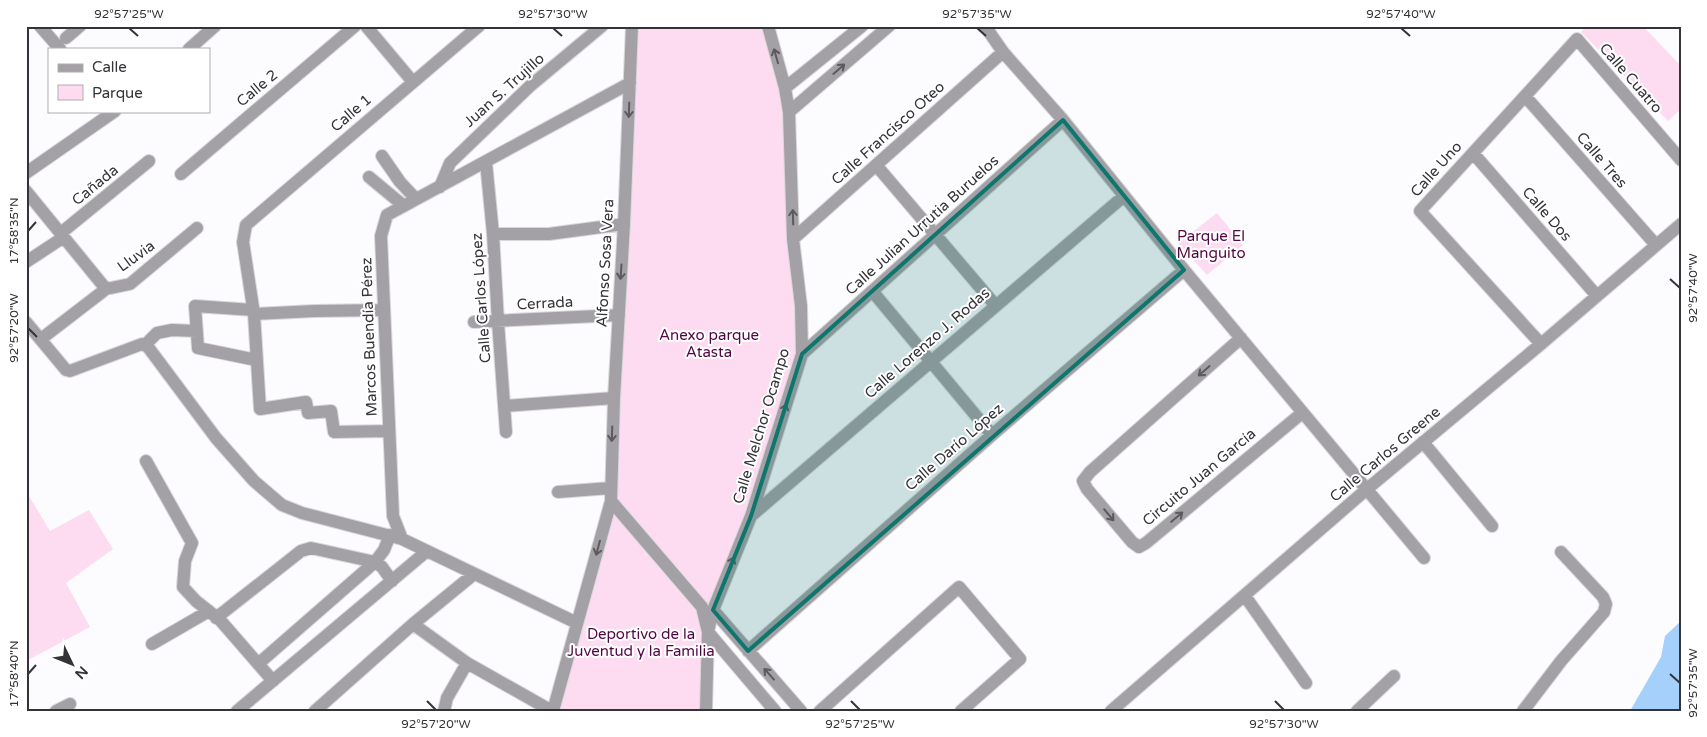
<svg xmlns="http://www.w3.org/2000/svg" width="1707" height="737" viewBox="0 0 1707 737" font-family="'Varela Round',sans-serif">
	<style>
		.green { fill: #fddcf2 }
		.water { fill: #a5d0fb }
		.lines { fill: none; stroke-linecap: round; stroke-linejoin: round }
		.minor-casing { stroke: #d8d7da; stroke-width: 14 }
		.minor { stroke: #a4a1a6; stroke-width: 12 }
		.oneway { stroke: #5b5a5e }
		.marked { fill: #0f766e; fill-opacity: 0.2; stroke: #0f766e; stroke-width: 4; stroke-linejoin: round }
		.ticks { fill: none; stroke: #343338; stroke-width: 2 }
		.labels { text-anchor: middle; dominant-baseline: central; stroke-width: 4; stroke-linejoin: round; paint-order: stroke }
		.street-label { font-size: 15px; fill: #343338; stroke: #fff }
		.park-label { font-size: 15px; fill: #530644; stroke: #fff }
		.neatline { fill: none; stroke: #343338; stroke-width: 2 }
		.ticks-label { font-size: 12px; text-anchor: middle; fill: #343338 }
	</style>
	<rect width="100%" height="100%" fill="#fcfbfe"/>
	<!-- green -->
	<path class="green" d="M 634,26 L 768,26 L 785,88 L 802,354 L 713,610 L 706,711 L 553,711 L 611,501 Z
		M 1586,26 L 1643,26 L 1681,66 L 1681,109 L 1668,121 L 1581,32 Z
		M 1217,213 L 1243,245 L 1207,275 L 1178,243 Z
		M 26,491 L 50,531 L 89,510 L 113,549 L 66,583 L 90,627 L 26,661 Z"/>
	<!-- water -->
	<path class="water" d="M 1681,621 L 1681,711 L 1630,711 L 1661,657 L 1665,636 Z"/>
	<g class="lines">
		<defs>
			<path id="minor" d="M 40,26 L 60,49
				M 366,26 L 413,82
				M 985,26 L 1003,52 L 1063,120 L 1184,270 L 1424,558
				M 66,38 L 80,26
				M 189,49 L 215,26
				M 785,88 L 862,26
				M 1525,96 L 1656,245
				M 789,112 L 889,26
				M 1473,153 L 1597,296
				M 382,156 L 400,182 L 416,199
				M 486,162 L 493,234 L 498,322 L 506,432
				M 876,165 L 996,306
				M 26,173 L 115,111
				M 181,174 L 355,26
				M 369,177 L 404,206
				M 440,187 L 450,163 L 530,86 L 602,26
				M 26,191 L 106,289
				M 61,233 L 149,161
				M 493,234 L 549,234 L 624,224
				M 793,239 L 1003,52
				M 26,262 L 64,237
				M 873,292 L 992,435
				M 253,310 L 195,306 L 198,348 L 256,360
				M 254,314 L 314,311 L 384,310
				M 26,322 L 66,370 L 70,371 L 142,344 L 148,347 L 216,438 L 254,481 L 282,505 L 302,513 L 402,539
				M 474,322 L 619,315
				M 1241,338 L 1090,472 L 1083,481 L 1087,489 L 1132,542 L 1139,547 L 1146,543 L 1302,413
				M 41,339 L 106,289 L 130,284 L 197,228
				M 1541,344 L 1420,211 L 1577,39 L 1681,160
				M 145,345 L 157,333 L 172,330 L 196,331
				M 802,354 L 1063,120
				M 505,406 L 614,398
				M 388,431 L 334,432 L 331,411 L 308,413 L 306,402 L 260,409 L 254,314 L 243,242 L 246,225 L 479,26
				M 1423,442 L 1492,526
				M 146,461 L 192,543 L 185,561 L 183,587 L 196,601 L 220,620 L 273,681
				M 558,492 L 610,488
				M 611,501 L 702,607 L 708,632 L 775,711
				M 751,516 L 1124,196
				M 1245,596 L 1306,683
				M 713,610 L 801,711
				M 216,618 L 301,551 L 311,548 L 375,562 L 382,567 L 392,581
				M 577,623 L 402,539 L 393,516 L 381,236 L 387,215 L 630,83
				M 413,624 L 467,663 L 552,711
				M 152,644 L 209,611
				M 748,651 L 992,435 L 1184,270
				M 258,664 L 375,562 L 384,550 L 390,535
				M 56,711 L 70,704
				M 237,711 L 427,551
				M 315,711 L 413,624 L 474,574
				M 444,711 L 447,698 L 467,663
				M 553,711 L 611,501 L 614,398 L 624,224 L 632,26
				M 706,711 L 708,632 L 713,610 L 751,516 L 802,354 L 801,306 L 793,239 L 789,112 L 785,88 L 768,26
				M 820,711 L 959,587 L 1020,659 L 961,711
				M 1111,711 L 1367,489 L 1541,344 L 1681,224
				M 1357,711 L 1394,676
				M 1523,711 L 1561,661 L 1604,612 L 1606,604 L 1603,597 L 1561,552"/>
		</defs>
		<!-- minor casing -->
		<use href="#minor" class="minor-casing"/>
		<!-- minor -->
		<use href="#minor" class="minor"/>
	</g>
	<!-- one-way arrows -->
	<defs><path id="oneway-shaft" d="M-6 0H5M1.5-3L5.5 0L1.5 3" fill="none" stroke-width="1.6" stroke-linecap="round" stroke-linejoin="round" transform="scale(1.25)"/></defs>
	<g class="oneway">
		<use href="#oneway-shaft" transform="translate(776 56) rotate(-106)"/>
		<use href="#oneway-shaft" transform="translate(839 69) rotate(-41)"/>
		<use href="#oneway-shaft" transform="translate(629 110) rotate(92)"/>
		<use href="#oneway-shaft" transform="translate(793 217) rotate(-92)"/>
		<use href="#oneway-shaft" transform="translate(621 272) rotate(94)"/>
		<use href="#oneway-shaft" transform="translate(1204 371) rotate(139)"/>
		<use href="#oneway-shaft" transform="translate(784 411) rotate(-72)"/>
		<use href="#oneway-shaft" transform="translate(612 434) rotate(92)"/>
		<use href="#oneway-shaft" transform="translate(1109 515) rotate(50)"/>
		<use href="#oneway-shaft" transform="translate(1177 517) rotate(-40)"/>
		<use href="#oneway-shaft" transform="translate(598 548) rotate(105)"/>
		<use href="#oneway-shaft" transform="translate(731 564) rotate(-68)"/>
		<use href="#oneway-shaft" transform="translate(769 674) rotate(-132)"/>
	</g>
	<!-- marked area -->
	<path class="marked" d="M 1063,120 L 1184,270 L 748,651 L 713,610 L 751,516 L 802,354 Z"/>
	<!-- ticks -->
	<path class="ticks" d="M 129,28 L 138,36M 553,28 L 562,36M 977,28 L 986,36M 1401,28 L 1410,36M 28,231 L 36,222M 1670,279 L 1680,288M 28,328 L 37,337M 28,674 L 36,665M 1670,674 L 1680,683M 427,701 L 436,710M 851,701 L 860,710M 1275,701 L 1284,710"/>
	<g class="labels">
		<!-- street labels -->
		<g class="street-label">
			<text transform="translate(1631 78) rotate(49)">Calle Cuatro</text>
			<text transform="translate(257 88) rotate(-40)">Calle 2</text>
			<text transform="translate(504 90) rotate(-42)">Juan S. Trujillo</text>
			<text transform="translate(351 113) rotate(-41)">Calle 1</text>
			<text transform="translate(888 133) rotate(-42)">Calle Francisco Oteo</text>
			<text transform="translate(1602 160) rotate(49)">Calle Tres</text>
			<text transform="translate(1436 169) rotate(-48)">Calle Uno</text>
			<text transform="translate(95 185) rotate(-39)">Cañada</text>
			<text transform="translate(1547 214) rotate(49)">Calle Dos</text>
			<text transform="translate(922 225) rotate(-42)">Calle Julian Urrutia Buruelos</text>
			<text transform="translate(136 256) rotate(-36)">Lluvia</text>
			<text transform="translate(605 263) rotate(-87)">Alfonso Sosa Vera</text>
			<text transform="translate(481 298) rotate(-94)">Calle Carlos López</text>
			<text transform="translate(545 303) rotate(-3)">Cerrada</text>
			<text transform="translate(369 337) rotate(-92)">Marcos Buendía Pérez</text>
			<text transform="translate(927 343) rotate(-41)">Calle Lorenzo J. Rodas</text>
			<text transform="translate(761 426) rotate(-73)">Calle Melchor Ocampo</text>
			<text transform="translate(954 447) rotate(-41)">Calle Darío López</text>
			<text transform="translate(1385 454) rotate(-40)">Calle Carlos Greene</text>
			<text transform="translate(1199 477) rotate(-40)">Circuito Juan García</text>
		</g>
		<!-- park labels -->
		<g class="park-label">
			<text x="1211" y="236">Parque El<tspan x="1211" dy="17">Manguito</tspan></text>
			<text x="709" y="335">Anexo parque<tspan x="709" dy="17">Atasta</tspan></text>
			<text x="641" y="634">Deportivo de la<tspan x="641" dy="17">Juventud y la Familia</tspan></text>
		</g>
	</g>
	<!-- border -->
	<rect width="1707" height="737" fill="none" stroke="#ffffff" stroke-width="55"/>
	<!-- legend -->
	<rect x="48" y="48" width="162" height="65" fill="#ffffff" stroke="#aeadaf"/>
	<rect x="58" y="64" width="25" height="8" fill="#a4a1a6" stroke="#aeadaf"/>
	<text x="92" y="72" font-size="15" fill="#343338">Calle</text>
	<rect x="58" y="85" width="25" height="15" fill="#fddcf2" stroke="#aeadaf"/>
	<text x="92" y="98" font-size="15" fill="#343338">Parque</text>
	<!-- north arrow -->
	<g transform="translate(72 664) rotate(133)" stroke="#ffffff" stroke-width="4" paint-order="stroke">
	<path d="M0-4L9 19L0 12L-9 19Z" fill="#343338"/>
	<text y="-8" font-size="14" font-weight="bold" text-anchor="middle" fill="#343338">N</text>
	</g>
	<rect x="28" y="28" width="1652" height="682" class="neatline"/>
	<g class="ticks-label">
		<text x="129" y="18">92°57'25"W</text>
		<text x="553" y="18">92°57'30"W</text>
		<text x="977" y="18">92°57'35"W</text>
		<text x="1401" y="18">92°57'40"W</text>
		<text transform="translate(14 231) rotate(-90)" y="4">17°58'35"N</text>
		<text transform="translate(1693 288) rotate(-90)" y="4">92°57'40"W</text>
		<text transform="translate(14 328) rotate(-90)" y="4">92°57'20"W</text>
		<text transform="translate(14 674) rotate(-90)" y="4">17°58'40"N</text>
		<text transform="translate(1693 683) rotate(-90)" y="4">92°57'35"W</text>
		<text x="436" y="728">92°57'20"W</text>
		<text x="860" y="728">92°57'25"W</text>
		<text x="1284" y="728">92°57'30"W</text>
	</g>
</svg>
